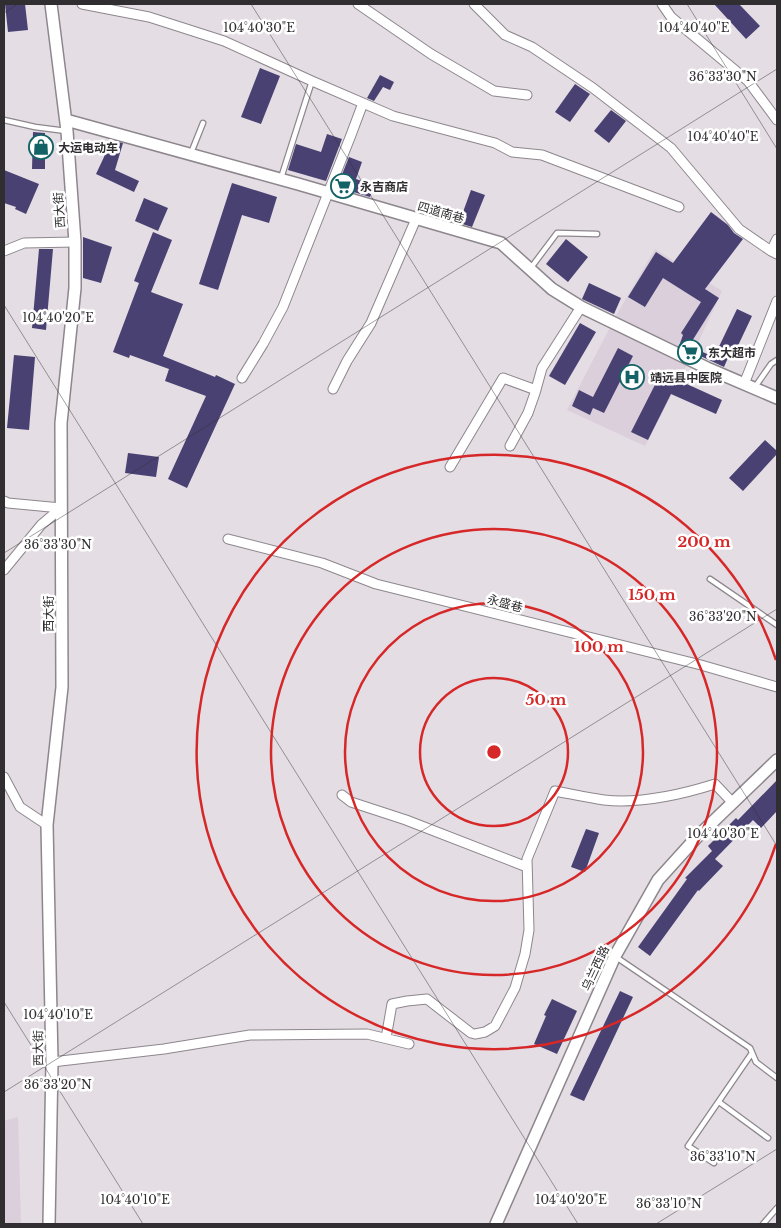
<svg xmlns="http://www.w3.org/2000/svg" width="781" height="1228" viewBox="0 0 781 1228" font-family="'Libre Baskerville','Noto Sans SC',serif">
	<style>
		.built { fill: #dacfdb }
		.building { fill: #4a4173 }
		.lines { fill: none; stroke-linecap: round; stroke-linejoin: round }
		.lane-casing { stroke: #8d878d; stroke-width: 7 }
		.street-casing { stroke: #8d878d; stroke-width: 11 }
		.secondary-casing { stroke: #8d878d; stroke-width: 14 }
		.lane { stroke: #fff; stroke-width: 4.5 }
		.street { stroke: #fff; stroke-width: 9 }
		.secondary { stroke: #fff; stroke-width: 11 }
		.ticks { fill: none; stroke: #302e30; stroke-width: 1; stroke-opacity: 0.45 }
		.ring { fill: none; stroke: #d62828; stroke-width: 2.5 }
		.labels { text-anchor: middle; dominant-baseline: central; stroke-width: 5; stroke-linejoin: round; paint-order: stroke }
		.poi-label { font-size: 12px; font-weight: bold; fill: #302e30; stroke: #fff; text-anchor: start }
		.street-label { font-size: 12px; fill: #302e30; stroke: #fff }
		.ticks-label { font-size: 12px; text-anchor: middle; fill: #302e30; stroke: #fff; stroke-width: 5; stroke-linejoin: round; paint-order: stroke }
		.centre { fill: #d62828; stroke: #fff; stroke-width: 2.5 }
		.ring-label { font-size: 15px; text-anchor: middle; font-weight: bold; fill: #d62828; stroke: #fff; stroke-width: 5; stroke-linejoin: round; paint-order: stroke }
	</style>
	<rect width="100%" height="100%" fill="#e4dde4"/>
	<!-- built -->
	<path class="built" d="M 655,249 L 722,291 L 697,345 L 645,446 L 567,410 L 617,314 Z
		M 18,1117 L 21,1224 L 4,1224 L 4,1121 Z"/>
	<!-- building -->
	<path class="building" d="M 5,4 L 25,4 L 28,30 L 8,32 Z
		M 714,4 L 739,4 L 760,26 L 746,39 Z
		M 260,68 L 280,76 L 261,124 L 241,117 Z
		M 380,75 L 394,82 L 390,90 L 383,87 L 374,101 L 367,98 Z
		M 575,84 L 590,94 L 570,122 L 555,112 Z
		M 611,110 L 626,121 L 609,143 L 594,131 Z
		M 33,132 L 45,133 L 45,169 L 32,169 Z
		M 327,134 L 342,139 L 326,181 L 288,170 L 296,144 L 321,152 Z
		M 109,140 L 123,143 L 115,170 L 139,181 L 134,192 L 96,174 L 104,157 Z
		M 349,157 L 362,162 L 356,179 L 374,185 L 370,197 L 337,187 Z
		M 4,170 L 39,184 L 26,214 L 15,209 L 16,207 L 4,203 Z
		M 232,183 L 277,197 L 269,223 L 242,215 L 218,290 L 199,284 Z
		M 471,190 L 485,195 L 472,227 L 459,223 Z
		M 144,198 L 168,208 L 158,231 L 135,221 Z
		M 711,212 L 728,225 L 734,233 L 743,239 L 705,289 L 719,298 L 689,346 L 714,357 L 737,309 L 752,316 L 735,352 L 731,351 L 724,367 L 679,346 L 683,335 L 681,333 L 701,302 L 663,278 L 645,307 L 628,297 L 656,252 L 673,263 Z
		M 153,232 L 172,240 L 151,292 L 183,304 L 163,356 L 215,377 L 216,375 L 235,384 L 187,488 L 168,479 L 206,396 L 165,381 L 169,369 L 130,355 L 129,358 L 113,352 L 139,283 L 134,281 Z
		M 83,237 L 112,247 L 101,283 L 83,278 Z
		M 566,239 L 588,257 L 568,282 L 546,264 Z
		M 39,249 L 53,249 L 46,330 L 32,328 Z
		M 589,283 L 621,298 L 614,314 L 582,299 Z
		M 580,323 L 596,332 L 565,385 L 549,376 Z
		M 618,348 L 633,356 L 604,413 L 593,408 L 590,415 L 572,406 L 579,390 L 593,397 Z
		M 14,355 L 35,357 L 29,430 L 7,428 Z
		M 663,369 L 680,378 L 678,380 L 722,400 L 716,414 L 671,394 L 648,440 L 631,432 Z
		M 765,440 L 777,451 L 777,454 L 743,491 L 729,478 Z
		M 128,453 L 159,457 L 156,477 L 125,473 Z
		M 777,780 L 777,811 L 761,828 L 753,820 L 715,859 L 723,866 L 699,891 L 698,890 L 650,956 L 638,947 L 687,879 L 685,878 L 712,851 L 708,846 L 736,818 L 738,820 Z
		M 586,829 L 599,833 L 585,872 L 571,867 Z
		M 620,991 L 633,997 L 584,1101 L 570,1095 Z
		M 552,999 L 577,1011 L 557,1054 L 534,1044 L 546,1016 L 544,1015 Z"/>
	<g class="lines">
		<defs>
			<path id="lane" d="M 4,120 L 35,127 L 66,131
				M 191,153 L 203,123
				M 281,178 L 312,81
				M 530,269 L 557,233 L 597,234
				M 755,387 L 771,364 L 777,360
				M 710,579 L 777,625
				M 616,957 L 750,1048 L 756,1062 L 777,1078
				M 719,1102 L 768,1138
				M 714,1163 L 688,1146 L 752,1053
				M 763,1224 L 777,1208"/>
			<path id="street" d="M 82,4 L 149,17 L 224,41 L 312,81 L 393,116 L 495,143 L 512,152 L 542,155 L 679,207
				M 358,4 L 431,54 L 494,91 L 527,95
				M 474,4 L 505,35 L 532,47 L 593,88 L 671,148 L 739,229 L 771,251 L 777,254
				M 662,4 L 671,17 L 748,81 L 777,120
				M 4,251 L 24,243 L 75,242
				M 771,251 L 777,239
				M 242,378 L 263,344 L 283,307 L 351,135 L 363,103
				M 744,384 L 777,301
				M 333,389 L 347,361 L 371,323 L 416,219
				M 510,446 L 528,413 L 535,393 L 542,368 L 581,307
				M 450,467 L 503,378 L 536,390
				M 4,501 L 8,503 L 61,508
				M 228,539 L 322,563 L 376,584 L 701,665 L 777,687
				M 4,570 L 41,525 L 61,508
				M 4,777 L 20,807 L 47,825
				M 342,795 L 351,802 L 406,820 L 527,867
				M 386,1038 L 392,1004 L 407,1001 L 427,999 L 471,1033 L 475,1034 L 485,1032 L 495,1026 L 515,988 L 525,954 L 529,930 L 527,859 L 555,791 C 571,794 588,798 604,800 C 641,804 680,795 715,784 L 733,803
				M 52,1062 L 164,1049 L 250,1035 L 367,1034 L 409,1044"/>
			<path id="secondary" d="M 66,120 L 298,184 L 501,243 L 552,289 L 581,307 L 707,368 L 777,398
				M 49,1224 L 52,1062 L 47,825 L 62,687 L 61,423 L 75,288 L 75,242 L 67,131 L 51,4
				M 496,1224 L 615,956 L 658,880 L 696,838 L 777,760"/>
		</defs>
		<!-- lane casing -->
		<use href="#lane" class="lane-casing"/>
		<!-- street casing -->
		<use href="#street" class="street-casing"/>
		<!-- secondary casing -->
		<use href="#secondary" class="secondary-casing"/>
		<!-- lane -->
		<use href="#lane" class="lane"/>
		<!-- street -->
		<use href="#street" class="street"/>
		<!-- secondary -->
		<use href="#secondary" class="secondary"/>
	</g>
	<!-- ticks -->
	<path class="ticks" d="M 251,4 L 777,846M 687,4 L 777,149M 4,13 L 18,4M 4,305 L 578,1224M 4,553 L 777,69M 4,1002 L 143,1224M 4,1092 L 777,609M 656,1224 L 777,1149"/>
	<!-- distance rings -->
	<g class="ring">
		<circle cx="494" cy="752" r="74"/>
		<circle cx="494" cy="752" r="149"/>
		<circle cx="494" cy="752" r="223"/>
		<path d="M776 844A297 297 0 1 1 776 660"/>
	</g>
	<!-- icons -->
	<defs>
		<symbol id="shop-ring" viewBox="-11 -11 22 22"><circle r="9.5" fill="#fff" stroke="#136366" stroke-width="1.5"/><path d="M-5-2.5h2.3a2.7 3.5 0 0 1 5.4 0H5L5.5 6h-11ZM-1.5-2.5h3a1.5 2.3 0 0 0-3 0Z" fill="#136366"/></symbol>
		<symbol id="supermarket-ring" viewBox="-11 -11 22 22"><circle r="9.5" fill="#fff" stroke="#136366" stroke-width="1.5"/><path d="M-6-5.5h2.5l.6 2H6L4.5 2H-2.5L-4.4-4H-6ZM-1.5 3.2a1.3 1.3 0 1 0 .1 0ZM3 3.2a1.3 1.3 0 1 0 .1 0Z" fill="#136366"/></symbol>
		<symbol id="hospital-ring" viewBox="-11 -11 22 22"><circle r="9.5" fill="#fff" stroke="#136366" stroke-width="1.5"/><path d="M-5-5h3v3.5h4V-5h3V5h-3V1.5h-4V5h-3Z" fill="#136366"/></symbol>
	</defs>
	<g fill-rule="evenodd">
		<use href="#shop-ring" x="27" y="133" width="28" height="28"/>
		<use href="#supermarket-ring" x="329" y="172" width="28" height="28"/>
		<use href="#supermarket-ring" x="676" y="338" width="28" height="28"/>
		<use href="#hospital-ring" x="618" y="363" width="28" height="28"/>
	</g>
	<g class="labels">
		<!-- poi labels -->
		<g class="poi-label">
			<text x="58" y="147">大运电动车</text>
			<text x="360" y="186">永吉商店</text>
			<text x="708" y="352">东大超市</text>
			<text x="650" y="377">靖远县中医院</text>
		</g>
		<!-- street labels -->
		<g class="street-label">
			<text transform="translate(59 210) rotate(-94)">西大街</text>
			<text transform="translate(441 212) rotate(16)">四道南巷</text>
			<text transform="translate(505 603) rotate(15)">永盛巷</text>
			<text transform="translate(48 614) rotate(-90)">西大街</text>
			<text transform="translate(595 968) rotate(-65)">乌兰西路</text>
			<text transform="translate(38 1048) rotate(-91)">西大街</text>
		</g>
	</g>
	<g class="ticks-label">
		<text x="259" y="32">104°40'30"E</text>
		<text x="694" y="32">104°40'40"E</text>
		<text x="723" y="81">36°33'30"N</text>
		<text x="723" y="141">104°40'40"E</text>
		<text x="58" y="322">104°40'20"E</text>
		<text x="58" y="549">36°33'30"N</text>
		<text x="723" y="621">36°33'20"N</text>
		<text x="723" y="838">104°40'30"E</text>
		<text x="58" y="1019">104°40'10"E</text>
		<text x="58" y="1089">36°33'20"N</text>
		<text x="723" y="1161">36°33'10"N</text>
		<text x="135" y="1204">104°40'10"E</text>
		<text x="571" y="1204">104°40'20"E</text>
		<text x="669" y="1208">36°33'10"N</text>
	</g>
	<circle cx="494" cy="752" r="8" class="centre"/>
	<g class="ring-label">
		<text x="704" y="547">200 m</text>
		<text x="652" y="600">150 m</text>
		<text x="599" y="652">100 m</text>
		<text x="546" y="705">50 m</text>
	</g>
	<!-- border -->
	<rect width="781" height="1228" fill="none" stroke="#302e30" stroke-width="10"/>
</svg>
